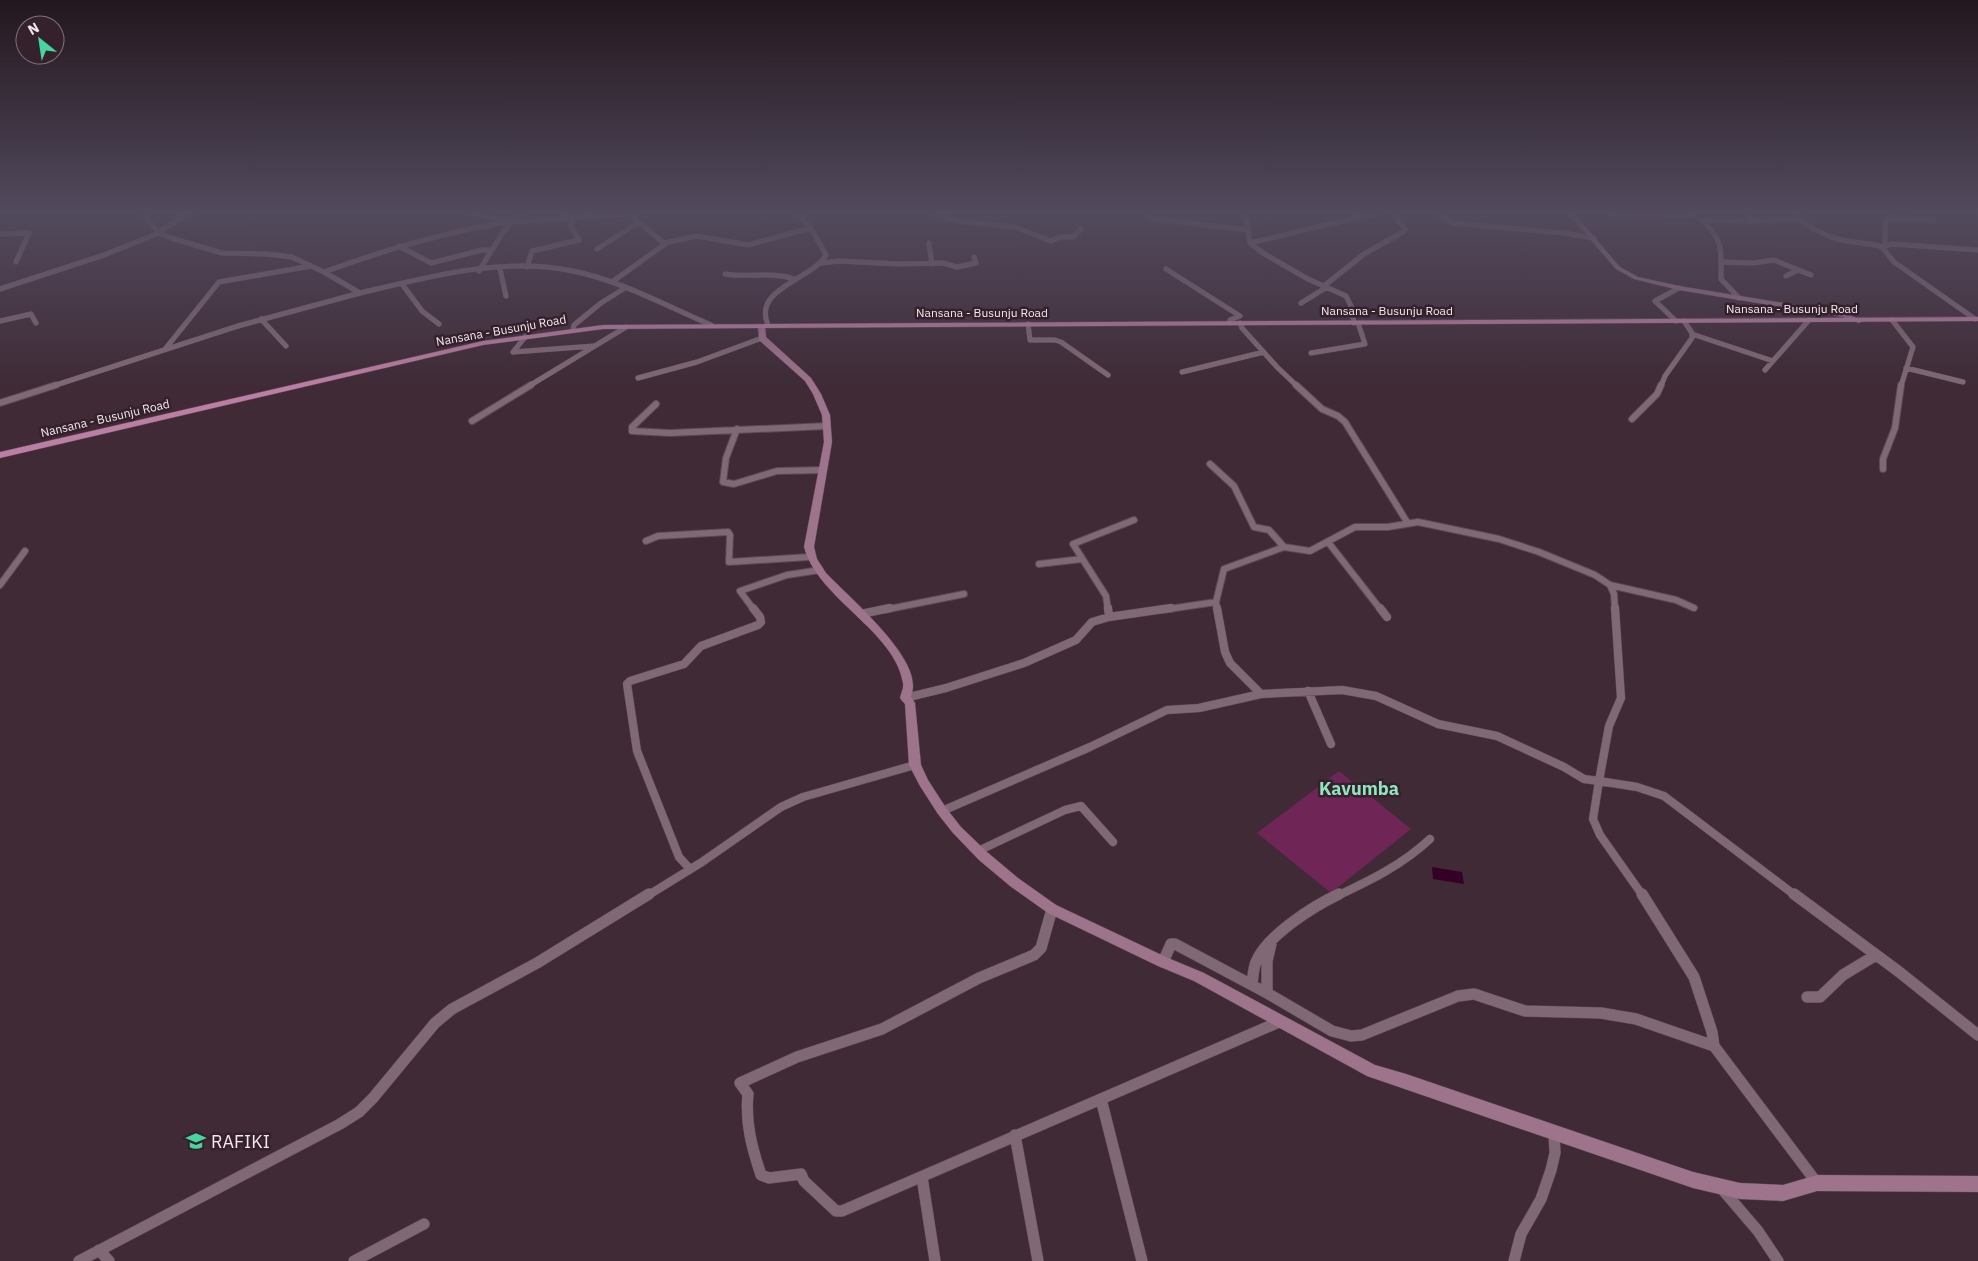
<svg xmlns="http://www.w3.org/2000/svg" width="1978" height="1261" viewBox="0 0 1978 1261" font-family="'IBM Plex Sans',sans-serif">
	<style>
		.green { fill: #702557 }
		.water { fill: #360026 }
		.lines { fill: none; stroke-linecap: round; stroke-linejoin: round }
		.street-far3-casing { stroke: #5b4954; stroke-width: 5.5 }
		.street-far2-casing { stroke: #5b4954; stroke-width: 8 }
		.street-far1-casing { stroke: #5b4954; stroke-width: 9 }
		.street-casing { stroke: #5b4954; stroke-width: 12 }
		.secondary-casing { stroke: #5b4954; stroke-width: 1 }
		.primary-casing { stroke: #5b4954; stroke-width: 1 }
		.street-far3 { stroke: #806875; stroke-width: 5 }
		.street-far2 { stroke: #806875; stroke-width: 6 }
		.street-far1 { stroke: #806875; stroke-width: 8 }
		.street { stroke: #806875; stroke-width: 11 }
		.secondary { fill: #9e738c; fill-rule: evenodd }
		.primary { fill: #bd7ea3; fill-rule: evenodd }
		.labels { text-anchor: middle; dominant-baseline: central; stroke-width: 5; stroke-linejoin: round; paint-order: stroke }
		.far-street-label { font-size: 12px; fill: #f4e6ed; stroke: #34212c }
		.quarter-label { font-size: 18px; font-weight: bold; fill: #90e5be; stroke: #34212c }
		.near-poi-label { font-size: 18px; fill: #f4e6ed; stroke: #34212c; text-anchor: start }
	</style>
	<rect width="100%" height="100%" fill="#3f2a36"/>
	<!-- green -->
	<path class="green" d="M 1339,771 L 1411,829 L 1331,893 L 1257,833 Z"/>
	<!-- water -->
	<path class="water" d="M 1432,867 L 1462,872 L 1464,884 L 1433,879 Z"/>
	<g class="lines">
		<defs>
			<path id="street-far3" d="M 140,211 L 159,233 L 171,238 L 222,253 L 267,254 L 292,257 L 324,272 L 360,293 C 428,277 504,256 573,271 C 622,281 666,306 711,325
				M 468,211 L 507,222
				M 927,211 L 957,221 L 1015,227 L 1051,241 L 1060,237 L 1073,237 L 1081,229
				M 1245,211 L 1250,243 L 1263,253 L 1308,279 L 1346,296 L 1351,306 L 1354,323
				M 1435,211 L 1452,223 L 1564,233 L 1594,238
				M 1744,211 L 1754,221
				M 1792,211 C 1806,227 1826,237 1847,241 C 1859,243 1870,243 1882,247 L 1894,262 L 1975,319
				M 1613,214 L 1692,215
				M 1148,218 L 1249,230
				M 510,222 L 629,214 L 665,244 L 612,282
				M 158,232 L 194,211
				M 0,234 L 29,233 L 16,262
				M 664,243 L 697,236 L 748,245 L 811,228
				M 929,243 L 932,264
				M 1250,243 L 1385,211
				M 1885,245 L 1885,223 L 1889,218 L 1933,220
				M 399,246 L 431,263 L 482,250 L 491,250
				M 1882,247 L 1892,244 L 1978,250
				M 597,249 L 639,222
				M 1722,262 L 1753,263 L 1774,260 L 1811,275
				M 821,263 L 839,261 L 900,264 L 943,263 L 957,267 L 976,263 L 974,257
				M 527,267 L 532,251 L 579,240 L 570,225 L 575,217
				M 500,269 L 506,296
				M 1166,269 L 1240,316 L 1230,320 L 1230,323
				M 479,271 L 503,232 L 522,211
				M 324,272 C 384,250 445,232 508,222
				M 725,274 C 748,278 772,271 794,279
				M 1786,276 L 1798,270
				M 402,284 L 422,311 L 439,324
				M 1324,286 L 1364,254 L 1403,232 L 1405,229 L 1392,211
				M 0,289 L 104,255 L 159,233
				M 1739,298 L 1721,279 C 1721,251 1724,240 1702,220 L 1754,221 L 1798,218
				M 1301,303 L 1327,287
				M 261,319 L 286,346
				M 1892,320 L 1913,347 L 1901,386
				M 0,321 L 31,314 L 36,323
				M 1676,321 L 1655,301 L 1679,288
				M 1240,323 L 1242,328 L 1277,367 L 1297,386
				M 1028,324 L 1030,340 L 1055,340 L 1061,342 L 1108,375
				M 768,325 C 752,288 812,280 826,255 L 811,228 L 795,211
				M 573,330 L 574,325 L 601,303 L 625,288
				M 1692,334 L 1773,361
				M 526,336 L 513,352 L 594,346
				M 166,348 L 219,282 L 311,266
				M 1311,353 L 1365,344 L 1358,323
				M 1906,368 L 1963,382
				M 1765,370 L 1809,320
				M 1182,372 L 1264,352
				M 638,378 L 697,362 L 762,338
				M 53,386 L 238,326 L 360,293
				M 529,386 L 626,327
				M 1661,386 L 1665,376 L 1692,338 L 1692,333 L 1684,321"/>
			<path id="street-far2" d="M 1296,385 L 1322,409 L 1338,416 L 1345,422 L 1407,522
				M 0,403 L 56,385
				M 656,404 L 632,427 L 632,431 L 670,433 L 827,426
				M 1632,419 L 1657,394 L 1661,385
				M 472,421 L 531,385
				M 737,429 L 726,458 L 723,482 L 734,484 L 777,471 L 823,470
				M 1210,464 L 1234,486 L 1254,527 L 1269,530 L 1284,547
				M 1883,469 L 1883,459 L 1895,428 L 1901,385
				M 646,541 L 658,536 L 728,532 L 730,535 L 729,562 L 809,557
				M 1328,542 L 1381,610
				M 1039,564 L 1082,559
				M 0,585 L 25,551
				M 1610,585 L 1676,600 L 1694,608
				M 754,610 L 740,591 L 787,575 L 820,570
				M 884,610 L 964,594
				M 1108,610 L 1106,596 L 1073,544 L 1134,520
				M 1162,610 L 1216,602
				M 1217,610 L 1216,602 L 1224,569 L 1284,547 L 1310,551 L 1355,527 L 1388,527 L 1418,522 L 1499,539 L 1539,552 L 1595,575 L 1610,585 L 1614,594 L 1615,610"/>
			<path id="street-far1" d="M 1108,608 L 1109,617
				M 1217,608 L 1225,652 L 1230,663 L 1261,694 L 1342,690 L 1376,696 L 1438,724 L 1497,736 L 1564,767 L 1584,779 L 1599,781
				M 1380,608 L 1387,617
				M 861,614 L 890,608
				M 1308,691 L 1331,744
				M 905,698 L 946,688 L 1024,663 L 1076,640 L 1092,622 L 1109,617 L 1171,608
				M 1599,781 L 1637,787 L 1664,796 L 1796,896
				M 1599,781 L 1593,819 L 1600,835 L 1643,896
				M 1599,781 L 1609,726 L 1621,698 L 1615,608
				M 942,811 L 1090,747 L 1167,710 L 1199,708 L 1261,694
				M 978,851 L 1065,810 L 1081,806 L 1113,842
				M 690,869 L 679,857 L 637,751 L 627,684 L 630,681 L 684,664 L 701,646 L 758,625 L 761,622 L 760,617 L 753,608
				M 647,896 L 702,862 L 781,807 L 803,797 L 915,765
				M 1337,896 C 1371,880 1402,865 1430,839"/>
			<path id="street" d="M 1642,894 L 1694,977 L 1712,1032 L 1714,1046 L 1817,1183
				M 1794,894 L 1898,971 L 1978,1035
				M 1052,909 L 1041,948 L 1034,955 L 979,978 L 882,1029 L 797,1057 L 740,1083 L 748,1094 C 745,1123 752,1148 761,1175 L 769,1178 L 801,1174 L 804,1181 L 836,1211 L 842,1211 L 1279,1022
				M 1163,962 L 1171,944 L 1175,944 L 1267,993 L 1332,1031 L 1351,1036 L 1362,1035 L 1458,996 L 1474,994 L 1525,1011 L 1601,1013 L 1636,1019 L 1714,1046
				M 1252,985 C 1253,978 1253,969 1256,962 C 1267,935 1314,906 1339,894
				M 1267,993 L 1267,961 L 1271,944
				M 1807,997 L 1820,997 L 1843,975 L 1876,955
				M 1101,1099 L 1142,1261
				M 1015,1135 L 1038,1261
				M 922,1177 L 935,1261
				M 1722,1189 L 1758,1231 L 1778,1261
				M 99,1250 L 109,1261
				M 79,1261 L 340,1124 L 359,1112 L 373,1098 L 435,1023 L 452,1009 L 537,963 L 649,894
				M 354,1261 L 424,1224
				M 1514,1261 L 1521,1234 L 1541,1199 L 1551,1170 L 1555,1153 L 1554,1133"/>
			<path id="secondary" d="M 1566,211 L 1572,211 L 1620,267 L 1638,277 L 1679,286 L 1845,313 L 1863,321 L 1859,323 L 1843,317 L 1679,290 L 1634,279 L 1616,269 Z
				M 758,324 L 765,326 L 766,337 L 811,378 L 821,394 L 830,415 L 832,442 L 814,547 L 817,559 L 826,573 C 849,597 914,652 913,686 C 913,689 912,693 911,697 L 915,703 L 921,765 L 928,780 L 946,808 L 961,827 L 987,852 L 1018,878 L 1056,905 L 1168,958 L 1204,973 L 1375,1065 L 1406,1074 L 1693,1172 L 1740,1183 L 1783,1185 L 1817,1175 L 1978,1176 L 1978,1192 L 1817,1191 L 1783,1201 L 1740,1199 L 1693,1188 L 1367,1076 L 1194,981 L 1158,966 L 1048,913 L 1010,886 L 979,860 L 953,833 L 938,814 L 920,786 L 909,765 L 905,704 L 900,698 C 901,693 904,688 903,683 C 895,631 818,599 804,547 L 824,442 L 822,415 L 813,394 L 805,381 L 759,340 Z"/>
			<path id="primary" d="M 1978,317 L 1978,321 L 603,329 L 483,345 L 0,458 L 0,452 L 483,341 L 603,325 Z"/>
		</defs>
		<!-- street-far3 casing -->
		<use href="#street-far3" class="street-far3-casing"/>
		<!-- street-far2 casing -->
		<use href="#street-far2" class="street-far2-casing"/>
		<!-- street-far1 casing -->
		<use href="#street-far1" class="street-far1-casing"/>
		<!-- street casing -->
		<use href="#street" class="street-casing"/>
		<!-- secondary casing -->
		<use href="#secondary" class="secondary-casing"/>
		<!-- primary casing -->
		<use href="#primary" class="primary-casing"/>
		<!-- street-far3 -->
		<use href="#street-far3" class="street-far3"/>
		<!-- street-far2 -->
		<use href="#street-far2" class="street-far2"/>
		<!-- street-far1 -->
		<use href="#street-far1" class="street-far1"/>
		<!-- street -->
		<use href="#street" class="street"/>
		<!-- secondary -->
		<use href="#secondary" class="secondary"/>
		<!-- primary -->
		<use href="#primary" class="primary"/>
	</g>
	<!-- sky -->
	<linearGradient id="sky" x2="0" y2="1"><stop stop-color="#23171e"/><stop offset="0.55" stop-color="#524a5d"/><stop offset="1" stop-color="#524a5d" stop-opacity="0"/></linearGradient>
	<rect width="1978" height="387" fill="url(#sky)"/>
	<!-- icons -->
	<defs>
		<symbol id="school-bare" viewBox="-9 -9 18 18"><path d="M0-5L7-2L0 1L-7-2ZM-4 1L0 2.5L4 1V4Q0 6-4 4Z" fill="#47d49e" stroke="#34212c" stroke-width="2.5" paint-order="stroke"/></symbol>
	</defs>
	<g fill-rule="evenodd">
		<use href="#school-bare" x="182" y="1127" width="28" height="28"/>
	</g>
	<g class="labels">
		<!-- far-street labels -->
		<g class="far-street-label">
			<text x="1792" y="308">Nansana - Busunju Road</text>
			<text x="1387" y="310">Nansana - Busunju Road</text>
			<text x="982" y="312">Nansana - Busunju Road</text>
			<text transform="translate(501 330) rotate(-10)">Nansana - Busunju Road</text>
			<text transform="translate(105 418) rotate(-13)">Nansana - Busunju Road</text>
		</g>
		<!-- quarter labels -->
		<g class="quarter-label">
			<text x="1359" y="788">Kavumba</text>
		</g>
		<!-- near-poi labels -->
		<g class="near-poi-label">
			<text x="211" y="1141">RAFIKI</text>
		</g>
	</g>
	<!-- north arrow -->
	<g transform="translate(40 40) rotate(330)"><circle r="24" fill="#34212c" stroke="#817079"/>
	<path d="M0-4L9 19L0 12L-9 19Z" fill="#47d49e"/>
	<text y="-8" font-size="14" font-weight="bold" text-anchor="middle" fill="#f4e6ed">N</text>
	</g>
</svg>
